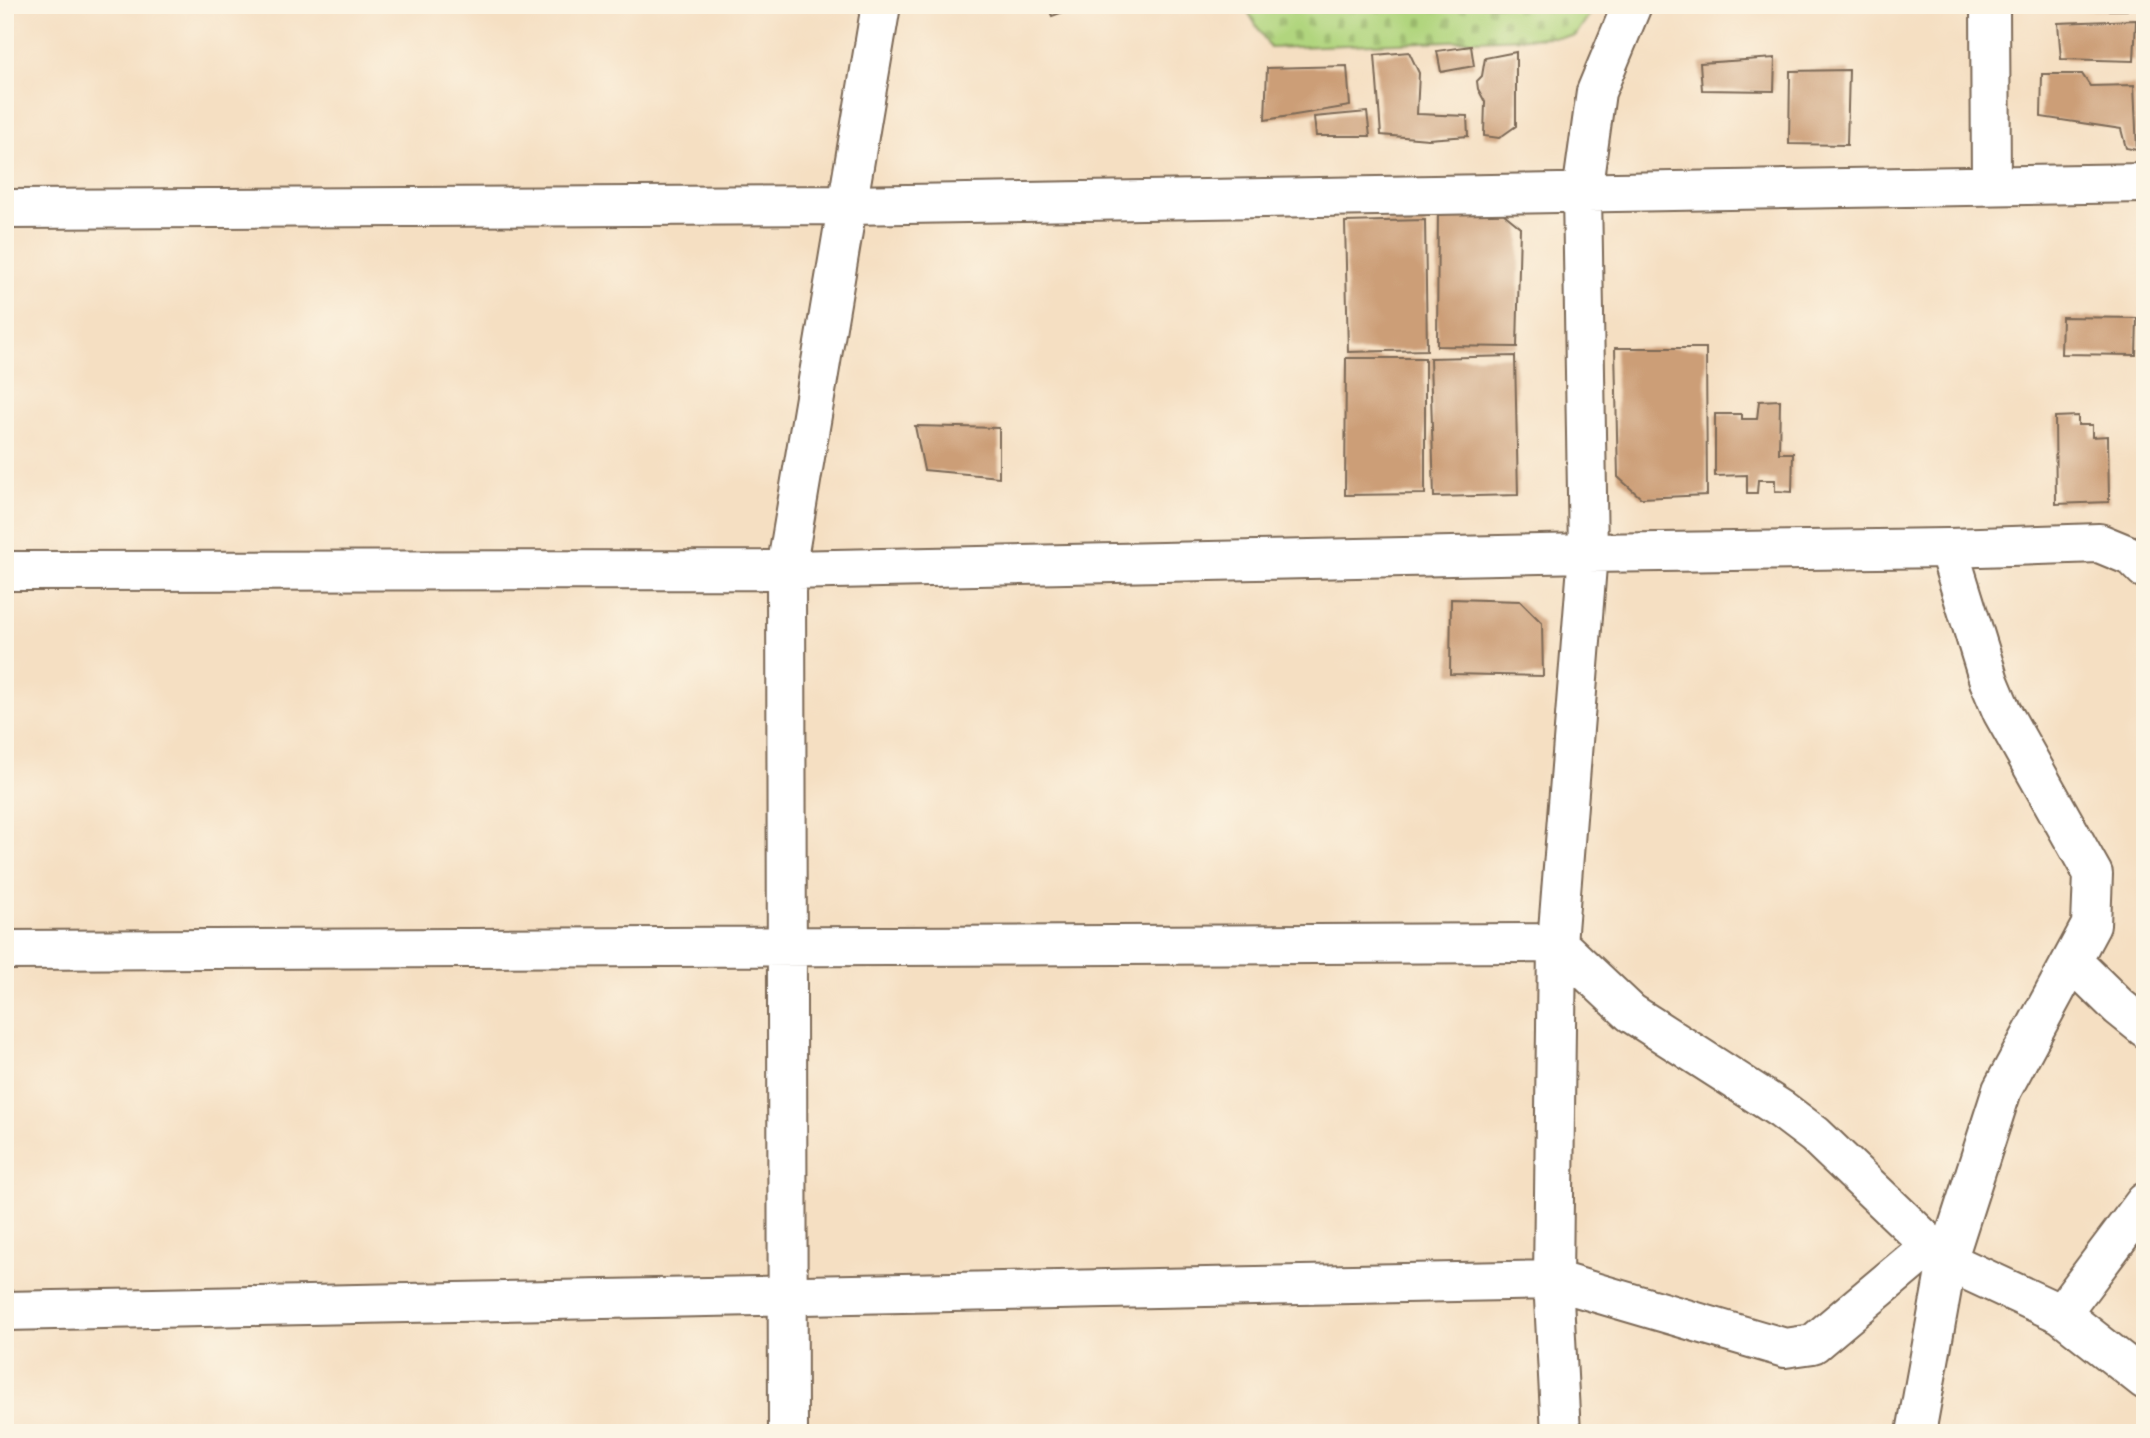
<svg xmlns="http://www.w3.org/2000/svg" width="2150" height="1438" viewBox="0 0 2150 1438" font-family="Dekko,sans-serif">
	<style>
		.cemetery { fill: url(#cemetery-stones); stroke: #76804e; stroke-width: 2 }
		.building { fill: #cc9e77 }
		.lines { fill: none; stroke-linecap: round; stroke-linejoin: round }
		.street-casing { stroke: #7c6957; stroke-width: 42 }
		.street { stroke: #fff; stroke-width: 38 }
	</style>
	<defs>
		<pattern id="cemetery-stones" width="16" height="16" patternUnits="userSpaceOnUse" patternTransform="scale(1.75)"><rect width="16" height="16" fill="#b1d57e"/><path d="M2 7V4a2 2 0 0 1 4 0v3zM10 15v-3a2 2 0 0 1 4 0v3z" fill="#99b76c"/></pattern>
	</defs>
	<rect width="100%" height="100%" fill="#fcf5e5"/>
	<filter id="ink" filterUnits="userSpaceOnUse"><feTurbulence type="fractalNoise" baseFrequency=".0143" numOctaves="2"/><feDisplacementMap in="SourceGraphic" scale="14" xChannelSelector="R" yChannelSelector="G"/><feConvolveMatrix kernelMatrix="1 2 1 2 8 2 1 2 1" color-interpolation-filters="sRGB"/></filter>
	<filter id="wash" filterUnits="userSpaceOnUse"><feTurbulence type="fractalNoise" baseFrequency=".00686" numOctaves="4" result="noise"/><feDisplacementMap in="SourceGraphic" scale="28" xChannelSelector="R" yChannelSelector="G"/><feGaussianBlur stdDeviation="1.57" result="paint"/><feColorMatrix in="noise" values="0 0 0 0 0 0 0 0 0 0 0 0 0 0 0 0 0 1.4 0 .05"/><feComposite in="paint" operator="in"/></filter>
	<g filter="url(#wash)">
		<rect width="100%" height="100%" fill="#f5dfc2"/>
		<!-- cemetery -->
		<path class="cemetery" d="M 1244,5 L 1596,5 L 1575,36 L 1270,48 Z"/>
		<g id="blocks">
			<!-- building -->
			<path class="building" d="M 1047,5 L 1080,5 L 1080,6 L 1052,16 Z
				M 2043,5 L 2128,5 L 2127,10 L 2043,10 Z
				M 2136,20 L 2134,61 L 2061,59 L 2058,23 Z
				M 2145,32 L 2145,89 L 2143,89 L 2140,33 Z
				M 1471,46 L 1474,66 L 1441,72 L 1437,51 Z
				M 1409,52 L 1419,73 L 1417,114 L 1467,116 L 1468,136 L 1428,139 L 1381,135 L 1375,55 Z
				M 1516,52 L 1516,126 L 1499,138 L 1484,136 L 1485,102 L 1478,89 L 1477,81 L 1482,76 L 1485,58 Z
				M 1775,58 L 1774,91 L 1702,90 L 1700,63 Z
				M 1347,66 L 1350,106 L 1265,120 L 1267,68 Z
				M 1849,70 L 1847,145 L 1789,144 L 1790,71 Z
				M 2042,74 L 2082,74 L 2090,86 L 2134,85 L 2137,150 L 2126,148 L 2121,129 L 2041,117 Z
				M 1367,112 L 1370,136 L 1316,136 L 1314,117 Z
				M 1438,207 L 1499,210 L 1520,227 L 1517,347 L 1437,346 Z
				M 1425,220 L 1427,350 L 1348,352 L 1345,222 Z
				M 2062,317 L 2137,318 L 2136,355 L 2061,354 Z
				M 1615,348 L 1706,348 L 1707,495 L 1641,498 L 1618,477 Z
				M 1515,356 L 1518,495 L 1434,497 L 1430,358 Z
				M 1346,358 L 1425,358 L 1425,494 L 1345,495 Z
				M 1780,400 L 1779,453 L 1793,453 L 1792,492 L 1775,491 L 1775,480 L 1758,480 L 1757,493 L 1747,493 L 1747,475 L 1715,476 L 1715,414 L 1741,414 L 1741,419 L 1757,419 L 1759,401 Z
				M 2078,416 L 2078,425 L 2092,425 L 2092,437 L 2108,436 L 2109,502 L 2056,504 L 2055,417 Z
				M 915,426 L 999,428 L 999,477 L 924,470 Z
				M 1451,599 L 1520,601 L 1542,623 L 1543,676 L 1450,674 Z"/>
		</g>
	</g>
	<g filter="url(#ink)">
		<use href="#blocks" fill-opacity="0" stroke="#7c6957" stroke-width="2"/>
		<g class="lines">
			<defs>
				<path id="street" d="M 1990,5 L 1991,185
					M 5,209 L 848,205 L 2145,183
					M 5,571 L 786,570 L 1588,553 L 1948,548 L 2099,543 L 2133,557 L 2145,569
					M 5,950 L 1557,943 L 1631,1013 L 1782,1110 L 1815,1135 L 1947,1261 L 2061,1314 L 2145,1380
					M 2073,962 L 2119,1007 L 2145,1028
					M 5,1311 L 1553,1280 L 1785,1348 L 1813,1344 L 1931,1245
					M 2061,1314 L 2145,1202
					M 788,1433 L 786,570 L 881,5
					M 1561,1433 L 1553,1280 L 1557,943 L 1588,553 L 1582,193 L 1596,92 L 1632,5
					M 1916,1433 L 1947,1261 L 2002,1090 L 2091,925 L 2093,874 L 2002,712 L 1989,681 L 1948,548"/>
			</defs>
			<!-- street casing -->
			<use href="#street" class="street-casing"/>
			<!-- street -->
			<use href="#street" class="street"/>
		</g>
	</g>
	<!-- margin -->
	<rect width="2150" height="1438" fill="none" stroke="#fcf5e5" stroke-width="28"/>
</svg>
